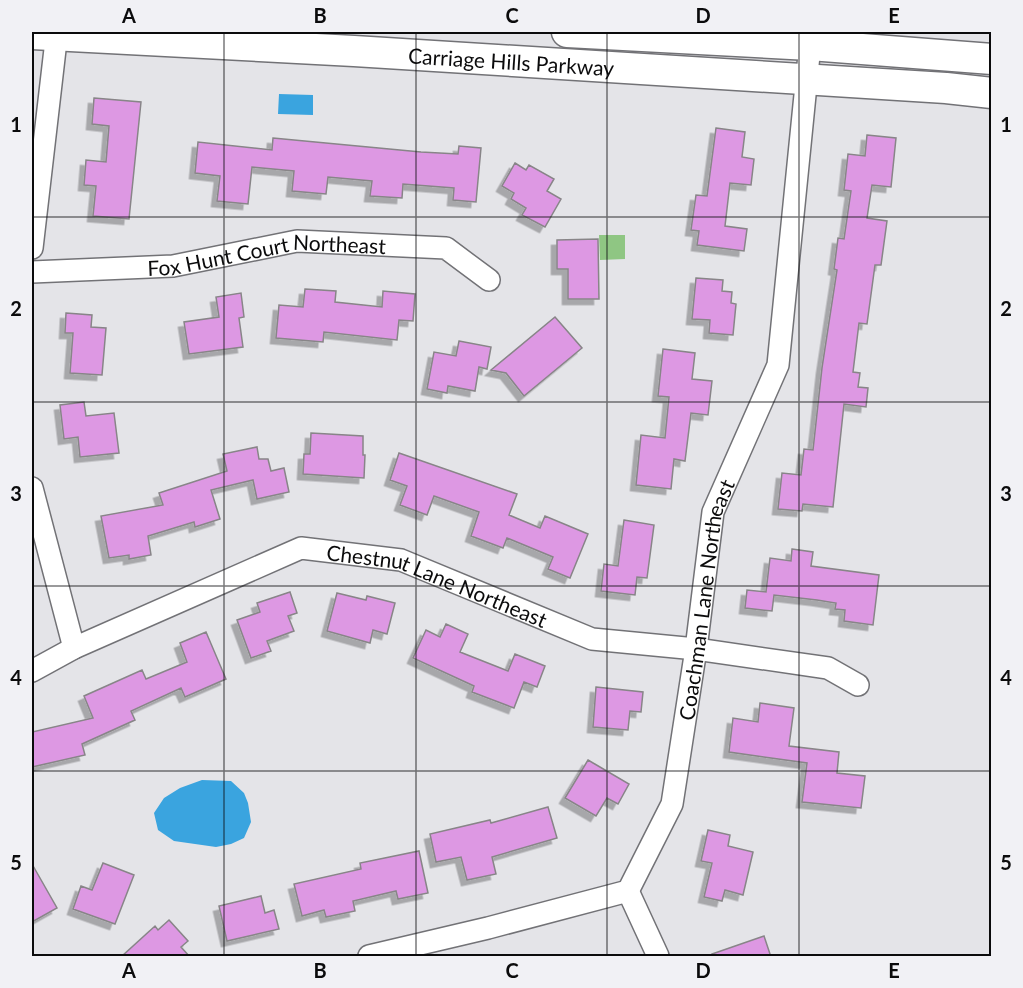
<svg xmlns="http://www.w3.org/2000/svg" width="1023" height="988" viewBox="0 0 1023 988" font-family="Lato,sans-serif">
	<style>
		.green { fill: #8fc683 }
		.water { fill: #3aa4df }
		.building { fill: #dd98e3; stroke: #888588; stroke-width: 1.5; filter: url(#shadow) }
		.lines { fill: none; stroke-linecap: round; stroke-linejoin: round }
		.street-casing { stroke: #727276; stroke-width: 24 }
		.secondary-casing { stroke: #727276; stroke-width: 33 }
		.street { stroke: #fff; stroke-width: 21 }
		.secondary { stroke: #fff; stroke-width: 30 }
		.grid { fill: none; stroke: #0b0b0c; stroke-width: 1.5; stroke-opacity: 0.55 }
		.labels { text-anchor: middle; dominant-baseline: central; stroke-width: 4.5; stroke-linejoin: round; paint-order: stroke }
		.street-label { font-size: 21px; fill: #0b0b0c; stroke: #f1f1f5 }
		.neatline { fill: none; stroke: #0b0b0c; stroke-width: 2 }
		.grid-label { font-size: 20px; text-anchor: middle; font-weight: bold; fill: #0b0b0c }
	</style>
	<defs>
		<filter id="shadow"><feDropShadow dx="-5.5" dy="5.5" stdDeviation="0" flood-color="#0004"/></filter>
	</defs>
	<rect width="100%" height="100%" fill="#e4e4e8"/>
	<!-- green -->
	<path class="green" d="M 599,235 L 625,235 L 625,259 L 600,260 Z"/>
	<!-- water -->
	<path class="water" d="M 279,94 L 313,95 L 313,115 L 278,114 Z
		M 202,780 L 231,781 L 244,793 L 248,803 L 251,822 L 244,838 L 231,844 L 216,847 L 174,841 L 158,830 L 154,813 L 164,798 L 180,788 Z"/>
	<!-- building -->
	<path class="building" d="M 94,98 L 141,102 L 129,219 L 93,216 L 96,186 L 84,185 L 86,160 L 106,162 L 109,126 L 92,124 Z
		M 716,128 L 745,132 L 742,157 L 754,159 L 751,185 L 730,183 L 725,226 L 747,229 L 744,251 L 697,245 L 699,231 L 691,230 L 696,195 L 707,196 Z
		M 867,135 L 896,138 L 891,187 L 872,185 L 867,218 L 887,221 L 881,265 L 875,265 L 867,324 L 859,323 L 853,372 L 860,373 L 858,387 L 868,388 L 866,407 L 844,404 L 833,507 L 803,504 L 802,511 L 778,509 L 782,473 L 801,475 L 804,449 L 813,450 L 822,368 L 837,270 L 834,269 L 838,238 L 844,239 L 851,191 L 844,190 L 848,154 L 865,156 Z
		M 273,138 L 421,152 L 458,154 L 459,146 L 481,148 L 476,202 L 453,200 L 454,188 L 403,184 L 402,198 L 370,196 L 372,181 L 328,177 L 326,194 L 292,191 L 294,171 L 252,167 L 248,204 L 217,201 L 220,176 L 195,173 L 198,142 L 272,150 Z
		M 515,163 L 526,170 L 529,165 L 554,179 L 547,191 L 561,199 L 545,227 L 522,215 L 526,208 L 511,199 L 514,193 L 502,186 Z
		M 598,239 L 599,299 L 568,299 L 568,269 L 557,269 L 557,240 Z
		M 696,278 L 723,280 L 722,291 L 732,292 L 731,303 L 736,304 L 733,335 L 709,333 L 710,320 L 692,319 Z
		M 305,289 L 336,291 L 335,302 L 382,307 L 383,291 L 415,294 L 413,321 L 399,320 L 397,340 L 324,332 L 323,342 L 276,338 L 279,305 L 303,307 Z
		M 241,293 L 244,317 L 239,318 L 243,347 L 189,354 L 184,322 L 219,317 L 216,297 Z
		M 66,313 L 92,315 L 91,327 L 106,328 L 102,375 L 70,373 L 73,333 L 65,333 Z
		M 555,317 L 582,348 L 524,396 L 506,373 L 491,370 Z
		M 459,341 L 491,347 L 487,369 L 479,367 L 475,391 L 448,386 L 447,393 L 427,389 L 434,352 L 456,356 Z
		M 663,349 L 695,353 L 692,379 L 712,381 L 708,415 L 691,413 L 685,461 L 674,459 L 671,489 L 636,485 L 641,435 L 665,438 L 669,397 L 658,396 Z
		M 84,402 L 86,416 L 114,413 L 119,453 L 80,457 L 78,437 L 64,439 L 60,405 Z
		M 311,433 L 363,436 L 363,455 L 365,455 L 364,478 L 303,474 L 304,454 L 310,454 Z
		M 257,447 L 259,459 L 268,459 L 271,471 L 284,468 L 289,492 L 257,499 L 253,480 L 211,490 L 220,519 L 195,527 L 194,522 L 148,536 L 151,555 L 129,559 L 129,555 L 109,558 L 101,516 L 163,505 L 159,493 L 227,471 L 223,454 Z
		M 399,453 L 517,494 L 509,515 L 540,528 L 545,516 L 588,534 L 570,578 L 548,569 L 553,557 L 507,538 L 503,548 L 471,536 L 479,512 L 434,496 L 427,515 L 400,505 L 407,486 L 390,480 Z
		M 624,520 L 654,525 L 647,578 L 637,577 L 635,595 L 601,591 L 604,564 L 618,566 Z
		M 792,549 L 813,552 L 811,566 L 879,575 L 873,625 L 844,621 L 845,610 L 835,609 L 836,603 L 817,600 L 774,595 L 772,611 L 745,608 L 747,590 L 766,592 L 770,558 L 791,561 Z
		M 290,592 L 297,613 L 288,616 L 294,631 L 267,641 L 271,651 L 251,658 L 237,620 L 260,612 L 257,603 Z
		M 337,593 L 366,600 L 367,596 L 395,603 L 387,634 L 373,630 L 370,643 L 327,631 Z
		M 446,624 L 468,634 L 460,652 L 508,671 L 515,654 L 545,666 L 537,687 L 524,682 L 514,708 L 472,692 L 474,686 L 413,658 L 426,630 L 440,637 Z
		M 206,632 L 226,679 L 185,697 L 181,688 L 131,711 L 135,720 L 82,744 L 85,755 L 32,767 L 32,732 L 93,718 L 84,696 L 142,670 L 146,679 L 187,662 L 180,643 Z
		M 596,687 L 643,692 L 641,712 L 630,711 L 628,730 L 593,727 Z
		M 760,703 L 794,708 L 789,746 L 839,752 L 837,773 L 865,776 L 861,808 L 802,802 L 807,763 L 729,752 L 733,718 L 758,722 Z
		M 588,760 L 629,784 L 618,804 L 607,798 L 596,816 L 565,798 Z
		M 548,807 L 557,838 L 492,857 L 496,874 L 467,880 L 461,857 L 436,862 L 430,834 L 490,820 L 491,823 Z
		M 708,830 L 730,835 L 728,846 L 753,852 L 743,895 L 725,890 L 722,901 L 704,897 L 712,863 L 701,861 Z
		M 419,851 L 428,893 L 398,899 L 396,891 L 353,901 L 355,911 L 326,917 L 324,910 L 302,916 L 294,884 L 361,869 L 360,863 Z
		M 103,863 L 134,875 L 115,924 L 73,909 L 81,886 L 92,890 Z
		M 32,864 L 57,908 L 32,922 Z
		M 261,896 L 265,913 L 274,910 L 279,929 L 227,941 L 219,906 Z
		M 169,920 L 188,941 L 181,947 L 190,957 L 121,957 L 155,926 L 158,930 Z
		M 764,936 L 771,957 L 713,957 L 712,954 Z"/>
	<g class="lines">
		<defs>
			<g id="street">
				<path d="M 32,248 L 57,32"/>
				<path id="s1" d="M 32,272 L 173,266 L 297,241 L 446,248 L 489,280"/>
				<path d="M 32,488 L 74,648"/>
				<path id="s2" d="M 32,671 L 74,648 L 301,548 L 401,560 L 592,639 L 696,649 L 828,668 L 858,685"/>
				<path d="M 628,891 L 658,956"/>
				<path id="s3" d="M 369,956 L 488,928 L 628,891 L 672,804 L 696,649 L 713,512 L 778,365 L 810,45"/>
			</g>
			<g id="secondary">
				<path d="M 567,32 L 810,45 L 992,59"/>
				<path id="s4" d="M 32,34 L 354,51 L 946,88 L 992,93"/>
			</g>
		</defs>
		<!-- street casing -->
		<use href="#street" class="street-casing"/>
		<!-- secondary casing -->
		<use href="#secondary" class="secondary-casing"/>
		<!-- street -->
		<use href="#street" class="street"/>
		<!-- secondary -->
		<use href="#secondary" class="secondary"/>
	</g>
	<!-- grid -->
	<path class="grid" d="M 224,32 L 224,956M 416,32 L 416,956M 607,32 L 607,956M 799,32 L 799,956M 32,217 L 992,217M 32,402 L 992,402M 32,586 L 992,586M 32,771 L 992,771"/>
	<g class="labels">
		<!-- street labels -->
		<g class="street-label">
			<text stroke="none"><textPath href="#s4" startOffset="480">Carriage Hills Parkway</textPath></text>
			<text stroke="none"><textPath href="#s1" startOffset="236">Fox Hunt Court Northeast</textPath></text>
			<text stroke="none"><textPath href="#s2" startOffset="438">Chestnut Lane Northeast</textPath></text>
			<text stroke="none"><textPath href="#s3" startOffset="572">Coachman Lane Northeast</textPath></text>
		</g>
	</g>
	<!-- border -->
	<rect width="1023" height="988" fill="none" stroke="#f1f1f5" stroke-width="66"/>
	<rect x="33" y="33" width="957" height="922" class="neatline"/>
	<g class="grid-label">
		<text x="129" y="23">A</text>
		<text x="320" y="23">B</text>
		<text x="512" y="23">C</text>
		<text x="703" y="23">D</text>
		<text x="894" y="23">E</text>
		<text x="16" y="132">1</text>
		<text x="1006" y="132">1</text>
		<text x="16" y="316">2</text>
		<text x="1006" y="316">2</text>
		<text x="16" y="501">3</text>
		<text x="1006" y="501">3</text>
		<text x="16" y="685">4</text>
		<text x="1006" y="685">4</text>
		<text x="16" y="870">5</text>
		<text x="1006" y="870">5</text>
		<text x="129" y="978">A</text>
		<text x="320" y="978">B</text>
		<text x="512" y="978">C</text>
		<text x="703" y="978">D</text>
		<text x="894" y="978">E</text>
	</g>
</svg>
